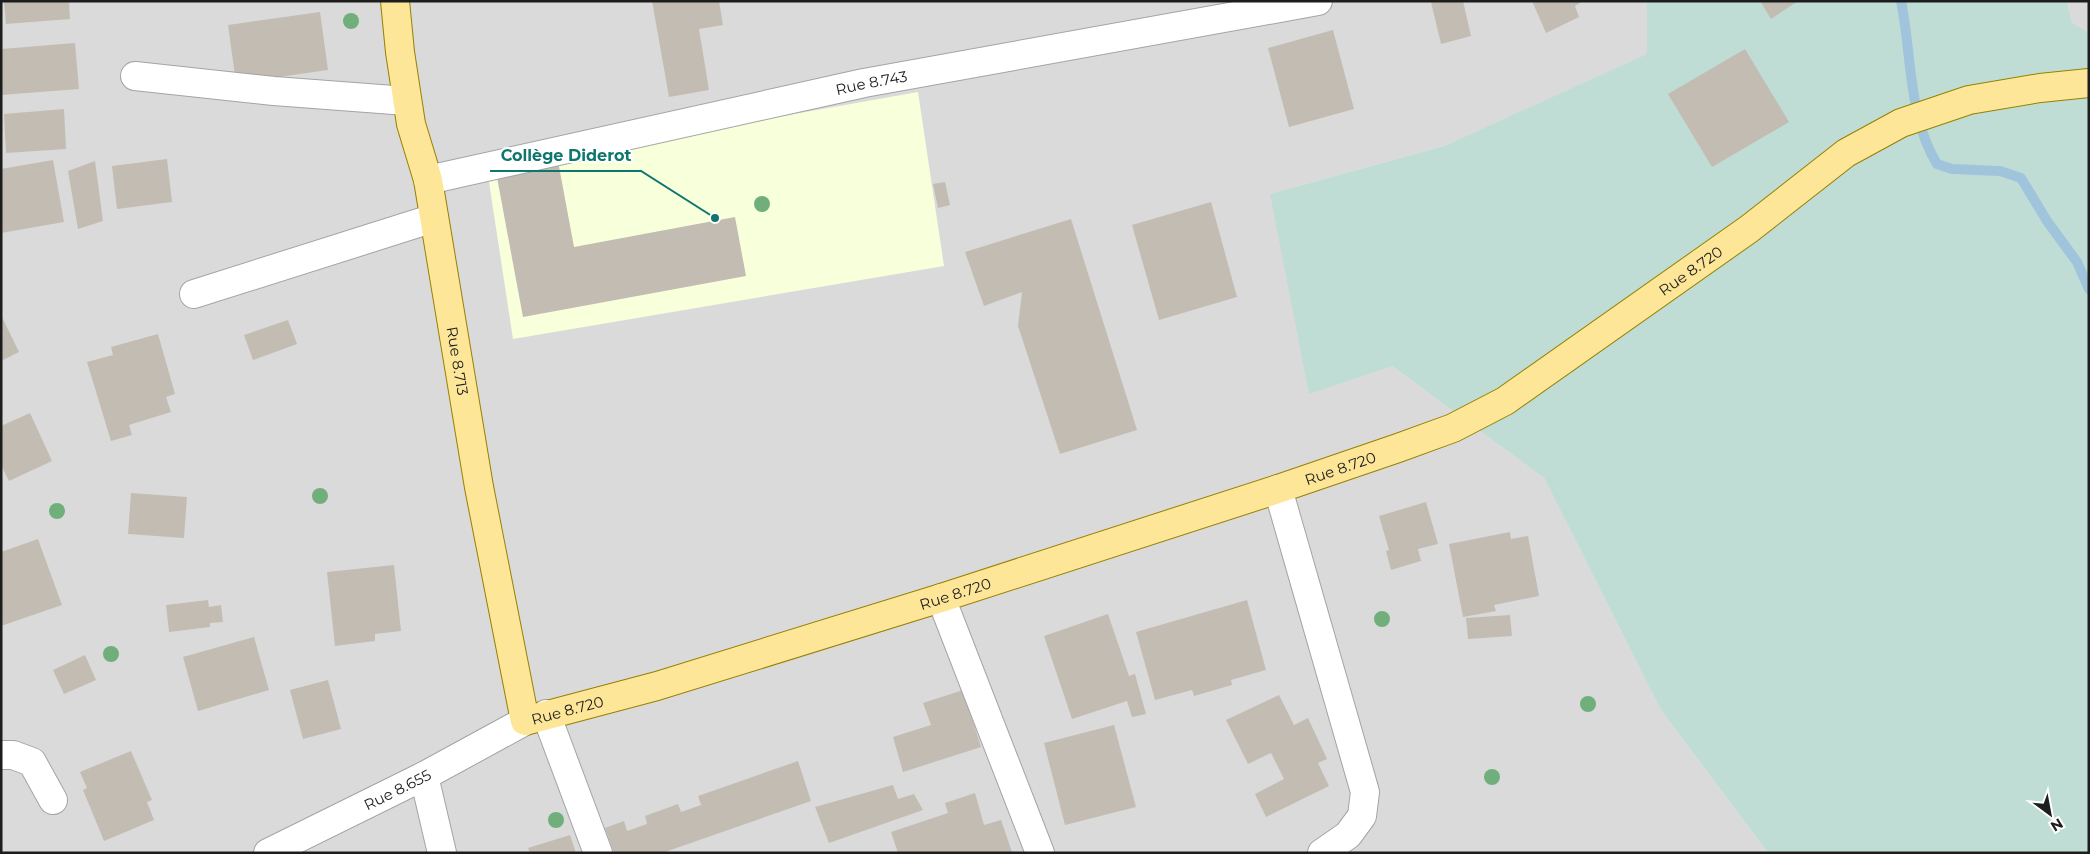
<svg xmlns="http://www.w3.org/2000/svg" width="2090" height="854" viewBox="0 0 2090 854" font-family="Montserrat,sans-serif">
	<style>
		.residential { fill: #dbdada }
		.education { fill: #f8ffdb }
		.wetland { fill: #bfddd5 }
		.lines { fill: none; stroke-linecap: round; stroke-linejoin: round }
		.stream { stroke: #a1c4dd; stroke-width: 10 }
		.building { fill: #c3bcb2 }
		.minor-casing { stroke: #a4a4a4; stroke-width: 30 }
		.major-casing { stroke: #968100; stroke-width: 30 }
		.minor { stroke: #fff; stroke-width: 28 }
		.major { stroke: #fde698; stroke-width: 28 }
		.tree { fill: #70af7c }
		.labels { text-anchor: middle; dominant-baseline: central; stroke-width: 4; stroke-linejoin: round; paint-order: stroke }
		.street-label { font-size: 15px; fill: #1d1d1d; stroke: #fff }
		.leader { fill: none; stroke: #0f766e; stroke-width: 2 }
		.callout-dot { fill: #0f766e; stroke: #fff; stroke-width: 2 }
		.callout-label { font-size: 16px; text-anchor: middle; font-weight: bold; fill: #0f766e; stroke: #fff; stroke-width: 4; stroke-linejoin: round; paint-order: stroke }
	</style>
	<rect width="100%" height="100%" fill="#eeede2"/>
	<!-- residential -->
	<path class="residential" d="M 1,1 L 1647,1 L 1648,54 L 1444,146 L 1270,194 L 1392,366 L 1544,478 L 1661,710 L 1768,853 L 1,853 Z
		M 2067,1 L 2089,1 L 2089,32 L 2072,23 Z"/>
	<!-- education -->
	<path class="education" d="M 918,92 L 944,266 L 513,339 L 487,169 Z"/>
	<!-- wetland -->
	<path class="wetland" d="M 1647,1 L 2067,1 L 2072,23 L 2089,32 L 2089,853 L 1768,853 L 1661,710 L 1544,478 L 1392,366 L 1309,394 L 1270,194 L 1444,146 L 1647,54 Z"/>
	<g class="lines">
		<!-- stream -->
		<path class="stream" d="M 1901,1 C 1912,55 1908,117 1937,164 L 1952,169 L 2000,171 L 2021,178 L 2047,221 L 2077,262 L 2089,289"/>
	</g>
	<!-- building -->
	<path class="building" d="M 4,1 L 69,1 L 70,19 L 6,24 Z
		M 652,1 L 719,1 L 723,25 L 699,29 L 709,90 L 669,97 Z
		M 1463,1 L 1471,36 L 1441,44 L 1431,2 Z
		M 1532,1 L 1583,1 L 1575,6 L 1579,17 L 1546,33 Z
		M 1760,1 L 1798,1 L 1771,19 Z
		M 320,12 L 328,70 L 236,83 L 228,25 Z
		M 1333,30 L 1354,109 L 1289,127 L 1268,48 Z
		M 75,43 L 79,89 L 1,95 L 1,49 Z
		M 1745,49 L 1789,122 L 1712,167 L 1668,94 Z
		M 64,109 L 66,149 L 6,153 L 4,114 Z
		M 167,159 L 172,202 L 117,209 L 112,166 Z
		M 53,160 L 64,222 L 1,233 L 1,169 Z
		M 95,161 L 103,221 L 78,229 L 68,171 Z
		M 558,161 L 574,247 L 735,217 L 746,276 L 523,317 L 496,172 Z
		M 945,182 L 950,205 L 938,208 L 933,184 Z
		M 1211,202 L 1237,297 L 1159,320 L 1132,225 Z
		M 1071,219 L 1137,430 L 1060,454 L 1018,326 L 1022,292 L 984,306 L 965,252 Z
		M 1,315 L 19,352 L 1,361 Z
		M 288,320 L 297,344 L 253,360 L 244,335 Z
		M 158,334 L 175,394 L 166,397 L 171,412 L 129,425 L 132,435 L 111,441 L 87,362 L 113,355 L 111,347 Z
		M 30,413 L 52,461 L 9,481 L 1,465 L 1,426 Z
		M 131,493 L 187,497 L 184,538 L 128,534 Z
		M 1426,502 L 1438,544 L 1418,549 L 1421,561 L 1391,570 L 1386,551 L 1389,550 L 1379,516 Z
		M 1510,532 L 1511,539 L 1528,536 L 1539,596 L 1494,605 L 1496,611 L 1463,617 L 1449,544 Z
		M 38,539 L 62,605 L 1,626 L 1,552 Z
		M 394,565 L 401,631 L 375,634 L 375,641 L 335,646 L 327,572 Z
		M 208,600 L 209,607 L 221,605 L 223,622 L 210,623 L 210,627 L 169,632 L 166,605 Z
		M 1247,600 L 1266,670 L 1231,680 L 1232,685 L 1194,696 L 1192,690 L 1155,700 L 1136,632 Z
		M 1108,614 L 1129,676 L 1135,674 L 1146,714 L 1132,717 L 1127,701 L 1072,719 L 1044,636 Z
		M 1510,615 L 1512,636 L 1468,639 L 1466,618 Z
		M 254,637 L 269,690 L 198,711 L 183,657 Z
		M 85,655 L 96,680 L 64,694 L 53,670 Z
		M 328,680 L 341,729 L 303,739 L 290,690 Z
		M 963,690 L 981,747 L 903,772 L 893,737 L 931,725 L 923,703 Z
		M 1279,695 L 1294,725 L 1308,718 L 1327,759 L 1318,763 L 1329,786 L 1266,817 L 1255,794 L 1284,779 L 1271,753 L 1248,764 L 1226,720 Z
		M 1114,725 L 1136,807 L 1065,825 L 1044,743 Z
		M 131,751 L 152,800 L 147,802 L 154,820 L 104,841 L 83,790 L 87,788 L 80,772 Z
		M 798,761 L 811,801 L 662,853 L 614,853 L 605,828 L 624,821 L 627,831 L 647,824 L 645,816 L 678,804 L 681,812 L 701,805 L 698,796 Z
		M 893,785 L 898,799 L 914,794 L 923,810 L 829,843 L 815,807 Z
		M 975,793 L 984,825 L 1001,820 L 1012,852 L 898,853 L 891,832 L 948,813 L 945,803 Z
		M 570,835 L 576,853 L 530,853 L 528,848 Z"/>
	<g class="lines">
		<defs>
			<g id="minor">
				<path d="M 135,76 L 274,91 L 407,101"/>
				<path id="s1" d="M 428,180 L 864,83 L 1318,1"/>
				<path d="M 194,294 L 434,218"/>
				<path d="M 1278,489 L 1365,792 L 1362,816 L 1348,835 L 1322,853"/>
				<path d="M 941,598 L 1040,853"/>
				<path d="M 546,714 L 598,853"/>
				<path d="M 1,755 L 13,755 L 32,762 L 53,800"/>
				<path d="M 424,776 L 442,853"/>
				<path id="s2" d="M 268,853 L 424,776 L 525,721"/>
			</g>
			<g id="major">
				<path id="s3" d="M 395,1 L 400,52 L 411,124 L 428,180 L 479,487 L 525,721 L 657,686 L 941,598 L 1278,489 L 1398,448 L 1453,428 L 1505,401 L 1749,229 L 1846,153 L 1901,123 L 1969,100 L 2040,88 L 2089,83"/>
			</g>
		</defs>
		<!-- minor casing -->
		<use href="#minor" class="minor-casing"/>
		<!-- major casing -->
		<use href="#major" class="major-casing"/>
		<!-- minor -->
		<use href="#minor" class="minor"/>
		<!-- major -->
		<use href="#major" class="major"/>
	</g>
	<!-- trees -->
	<g class="tree">
		<circle cx="351" cy="21" r="8"/>
		<circle cx="762" cy="204" r="8"/>
		<circle cx="320" cy="496" r="8"/>
		<circle cx="57" cy="511" r="8"/>
		<circle cx="1382" cy="619" r="8"/>
		<circle cx="111" cy="654" r="8"/>
		<circle cx="1588" cy="704" r="8"/>
		<circle cx="1492" cy="777" r="8"/>
		<circle cx="556" cy="820" r="8"/>
	</g>
	<g class="labels">
		<!-- street labels -->
		<g class="street-label">
			<text stroke="none"><textPath href="#s1" startOffset="454">Rue 8.743</textPath></text>
			<text stroke="none"><textPath href="#s3" startOffset="1991">Rue 8.720</textPath></text>
			<text stroke="none"><textPath href="#s3" startOffset="366">Rue 8.713</textPath></text>
			<text stroke="none"><textPath href="#s3" startOffset="1586">Rue 8.720</textPath></text>
			<text stroke="none"><textPath href="#s3" startOffset="1181">Rue 8.720</textPath></text>
			<text stroke="none"><textPath href="#s3" startOffset="776">Rue 8.720</textPath></text>
			<text stroke="none"><textPath href="#s2" startOffset="144">Rue 8.655</textPath></text>
		</g>
	</g>
	<!-- callouts -->
	<path class="leader" d="M715 218L641 171H490"/>
	<circle class="callout-dot" cx="715" cy="218" r="5"/>
	<g class="callout-label">
		<text x="566" y="161">Collège Diderot</text>
	</g>
	<!-- border -->
	<rect width="2090" height="854" fill="none" stroke="#1d1d1d" stroke-width="5"/>
	<!-- north arrow -->
	<g transform="translate(2050 814) rotate(148)" stroke="#ffffff" stroke-width="4" paint-order="stroke">
	<path d="M0-4L9 19L0 12L-9 19Z" fill="#1d1d1d"/>
	<text y="-8" font-size="14" font-weight="bold" text-anchor="middle" fill="#1d1d1d">N</text>
	</g>
</svg>
